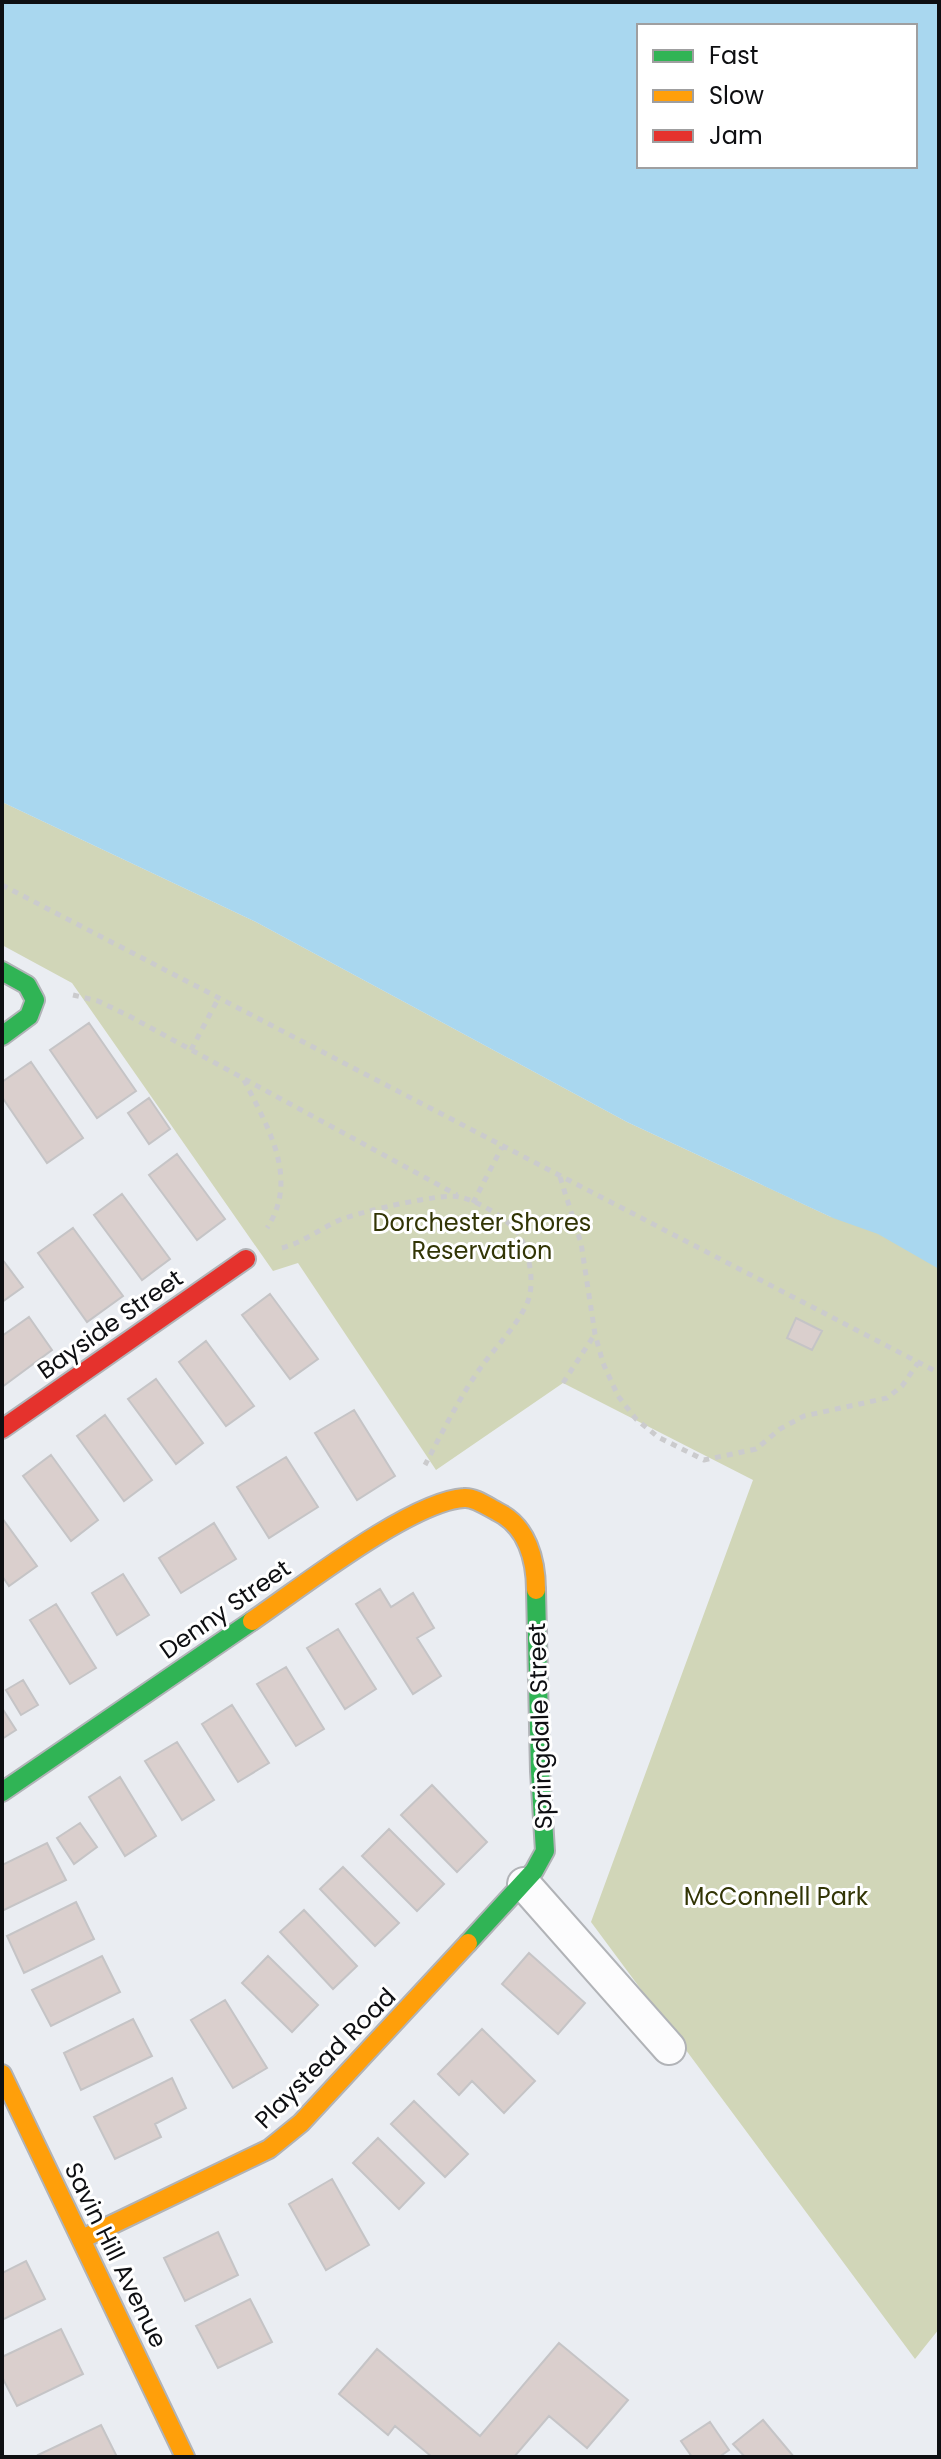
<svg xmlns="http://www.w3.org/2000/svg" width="941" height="2459" viewBox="0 0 941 2459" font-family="Poppins,sans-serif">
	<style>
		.green { fill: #d1d6b8 }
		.water { fill: #a9d7ef; fill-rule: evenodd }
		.building { fill: #dacfcd; stroke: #c5c4c6; stroke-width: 2 }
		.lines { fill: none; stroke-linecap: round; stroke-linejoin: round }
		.street-casing { stroke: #b1b3b7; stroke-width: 36 }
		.fast-casing { stroke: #b1b3b7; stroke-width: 22 }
		.slow-casing { stroke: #b1b3b7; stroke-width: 22 }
		.jam-casing { stroke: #b1b3b7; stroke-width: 22 }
		.path { stroke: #cbcbcd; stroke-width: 5; stroke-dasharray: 6 6; stroke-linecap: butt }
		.street { stroke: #fcfcfd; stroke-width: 32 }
		.fast { stroke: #30b455; stroke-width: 18 }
		.slow { stroke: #ff9f0a; stroke-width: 18 }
		.jam { stroke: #e5322d; stroke-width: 18 }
		.labels { text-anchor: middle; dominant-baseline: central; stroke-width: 6; stroke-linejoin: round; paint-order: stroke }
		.park-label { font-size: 24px; fill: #323505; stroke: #fff }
		.street-label { font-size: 24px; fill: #0e0f12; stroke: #fff }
	</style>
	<rect width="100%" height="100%" fill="#eaedf2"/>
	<!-- green -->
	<path class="green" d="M 2,802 L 256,922 L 627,1122 L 831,1217 L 939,1042 L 939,2329 L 915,2359 L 591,1922 L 753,1480 L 563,1383 L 436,1470 L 298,1263 L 273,1271 L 72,983 L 2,945 Z"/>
	<!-- water -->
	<path class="water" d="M 2,2 L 939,2 L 939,1269 L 878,1234 L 833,1218 L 627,1122 L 256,922 L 2,802 ZM 639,26 L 915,26 L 915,166 L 639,166 Z"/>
	<!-- building -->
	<path class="building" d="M 89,1023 L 136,1091 L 97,1118 L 50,1050 Z
		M 31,1062 L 83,1138 L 47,1163 L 2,1097 L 2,1082 Z
		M 149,1098 L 170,1129 L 149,1144 L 128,1113 Z
		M 177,1154 L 225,1219 L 197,1240 L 149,1175 Z
		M 122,1194 L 170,1259 L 142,1280 L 94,1215 Z
		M 73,1228 L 123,1296 L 87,1322 L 38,1253 Z
		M 2,1259 L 23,1287 L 2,1302 Z
		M 270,1294 L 318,1359 L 290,1379 L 242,1315 Z
		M 29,1317 L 52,1350 L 2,1387 L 2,1336 Z
		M 796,1318 L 822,1331 L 812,1350 L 787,1338 Z
		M 206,1341 L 254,1406 L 226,1426 L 179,1362 Z
		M 156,1379 L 203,1443 L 176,1464 L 128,1399 Z
		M 354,1410 L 395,1476 L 357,1500 L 315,1433 Z
		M 105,1415 L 152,1480 L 124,1501 L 77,1436 Z
		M 51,1455 L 98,1520 L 71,1541 L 23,1476 Z
		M 286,1457 L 318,1507 L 269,1538 L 237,1487 Z
		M 2,1518 L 37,1566 L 9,1586 L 2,1576 Z
		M 214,1523 L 236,1559 L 181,1593 L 159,1558 Z
		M 123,1574 L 149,1615 L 117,1635 L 92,1593 Z
		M 380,1589 L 391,1607 L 413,1593 L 434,1628 L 417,1638 L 441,1676 L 413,1694 L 356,1604 Z
		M 56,1604 L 96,1668 L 70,1684 L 30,1620 Z
		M 338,1629 L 376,1689 L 345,1709 L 307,1648 Z
		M 286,1667 L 324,1729 L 296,1746 L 257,1684 Z
		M 23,1680 L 38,1705 L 21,1715 L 6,1690 Z
		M 232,1705 L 269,1763 L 238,1782 L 202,1724 Z
		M 2,1708 L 16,1730 L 2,1739 Z
		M 177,1742 L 214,1800 L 182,1820 L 145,1761 Z
		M 120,1777 L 156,1836 L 125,1856 L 89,1797 Z
		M 432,1785 L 487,1842 L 457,1872 L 401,1815 Z
		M 80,1823 L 97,1847 L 74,1864 L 57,1838 Z
		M 389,1829 L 444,1884 L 417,1911 L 362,1856 Z
		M 47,1843 L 66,1880 L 2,1911 L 2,1865 Z
		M 343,1867 L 399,1923 L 375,1946 L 320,1889 Z
		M 76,1902 L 94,1939 L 24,1973 L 7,1936 Z
		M 304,1910 L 357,1966 L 333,1989 L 280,1932 Z
		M 529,1953 L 585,2003 L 558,2034 L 502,1984 Z
		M 102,1956 L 120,1992 L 51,2026 L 32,1990 Z
		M 268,1956 L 318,2005 L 292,2032 L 242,1983 Z
		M 225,2000 L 267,2068 L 233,2088 L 191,2020 Z
		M 133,2019 L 152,2056 L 81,2090 L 64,2053 Z
		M 482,2029 L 535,2081 L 504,2113 L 472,2081 L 459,2095 L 438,2074 Z
		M 172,2078 L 186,2108 L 155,2124 L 161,2137 L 115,2159 L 94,2117 Z
		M 414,2101 L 468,2154 L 445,2177 L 391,2124 Z
		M 378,2138 L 424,2183 L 399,2209 L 353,2163 Z
		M 332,2179 L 369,2245 L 326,2270 L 289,2204 Z
		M 218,2232 L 238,2275 L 185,2301 L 164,2258 Z
		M 26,2261 L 45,2299 L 2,2320 L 2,2273 Z
		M 250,2299 L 272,2342 L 218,2368 L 196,2326 Z
		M 61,2329 L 83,2374 L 17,2406 L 2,2377 L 2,2357 Z
		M 559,2343 L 628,2400 L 587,2448 L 549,2416 L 514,2457 L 432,2457 L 395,2426 L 388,2435 L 339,2394 L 377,2349 L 480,2436 Z
		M 763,2420 L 794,2457 L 745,2457 L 733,2444 Z
		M 710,2422 L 729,2450 L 719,2457 L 692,2457 L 681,2441 Z
		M 101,2425 L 117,2457 L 39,2457 L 38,2455 Z"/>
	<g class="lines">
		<defs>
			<path id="street" d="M 524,1884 L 669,2048"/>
			<path id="fast" d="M 2,971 L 27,985 L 35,1000 L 29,1016 L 2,1036
				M 2,1792 L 252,1621
				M 468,1943 L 534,1871 L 545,1851 L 540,1771 L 536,1590"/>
			<path id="slow" d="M 252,1621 C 299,1589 411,1501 464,1498 C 475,1497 488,1507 498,1512 C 527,1526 536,1560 536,1590
				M 2,2074 L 185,2457
				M 82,2239 L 269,2149 L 301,2123 L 468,1943"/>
			<path id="jam" d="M 2,1429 L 246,1259"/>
		</defs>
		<!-- street casing -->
		<use href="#street" class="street-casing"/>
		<!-- fast casing -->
		<use href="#fast" class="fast-casing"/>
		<!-- slow casing -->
		<use href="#slow" class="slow-casing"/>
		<!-- jam casing -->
		<use href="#jam" class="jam-casing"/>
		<!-- path -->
		<path class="path" d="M 2,885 L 939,1373
			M 73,995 L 98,1001 L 129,1016 L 457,1195
			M 191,1050 L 218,999
			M 244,1080 C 267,1126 300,1178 267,1228
			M 560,1177 L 581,1243 L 595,1334 L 603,1363 L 618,1396 L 636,1419 L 658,1437 L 704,1460 L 756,1449 L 780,1429 L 804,1416 L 887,1398 L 902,1386 L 918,1363
			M 473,1203 L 502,1147
			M 282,1248 C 304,1242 321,1228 342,1219 C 361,1212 443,1192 460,1197 C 478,1201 511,1220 520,1236 C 529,1253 535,1282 528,1301 C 517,1327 495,1347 479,1370 C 458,1400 442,1433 425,1465
			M 563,1383 L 595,1334"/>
		<!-- street -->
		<use href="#street" class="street"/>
		<!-- fast -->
		<use href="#fast" class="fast"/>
		<!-- slow -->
		<use href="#slow" class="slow"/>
		<!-- jam -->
		<use href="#jam" class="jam"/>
	</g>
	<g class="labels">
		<!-- park labels -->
		<g class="park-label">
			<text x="482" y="1222">Dorchester Shores<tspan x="482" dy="28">Reservation</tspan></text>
			<text x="776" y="1896">McConnell Park</text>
		</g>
		<!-- street labels -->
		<g class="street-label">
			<text transform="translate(110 1324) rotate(-35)">Bayside Street</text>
			<text transform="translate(225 1609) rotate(-35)">Denny Street</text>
			<text transform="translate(540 1726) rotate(-92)">Springdale Street</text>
			<text transform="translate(325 2058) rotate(-45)">Playstead Road</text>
			<text transform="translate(116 2255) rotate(64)">Savin Hill Avenue</text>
		</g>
	</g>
	<!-- border -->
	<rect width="941" height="2459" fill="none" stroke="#0e0f12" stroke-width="8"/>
	<!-- legend -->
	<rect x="637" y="24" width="280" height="144" fill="#ffffff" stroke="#9f9fa0" stroke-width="2"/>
	<rect x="653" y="50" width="40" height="12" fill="#30b455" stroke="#9f9fa0" stroke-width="2"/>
	<text x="709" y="64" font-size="24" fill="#0e0f12">Fast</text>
	<rect x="653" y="90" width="40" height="12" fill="#ff9f0a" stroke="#9f9fa0" stroke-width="2"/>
	<text x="709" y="104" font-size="24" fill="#0e0f12">Slow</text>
	<rect x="653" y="130" width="40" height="12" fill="#e5322d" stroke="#9f9fa0" stroke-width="2"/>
	<text x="709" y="144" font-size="24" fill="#0e0f12">Jam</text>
</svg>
